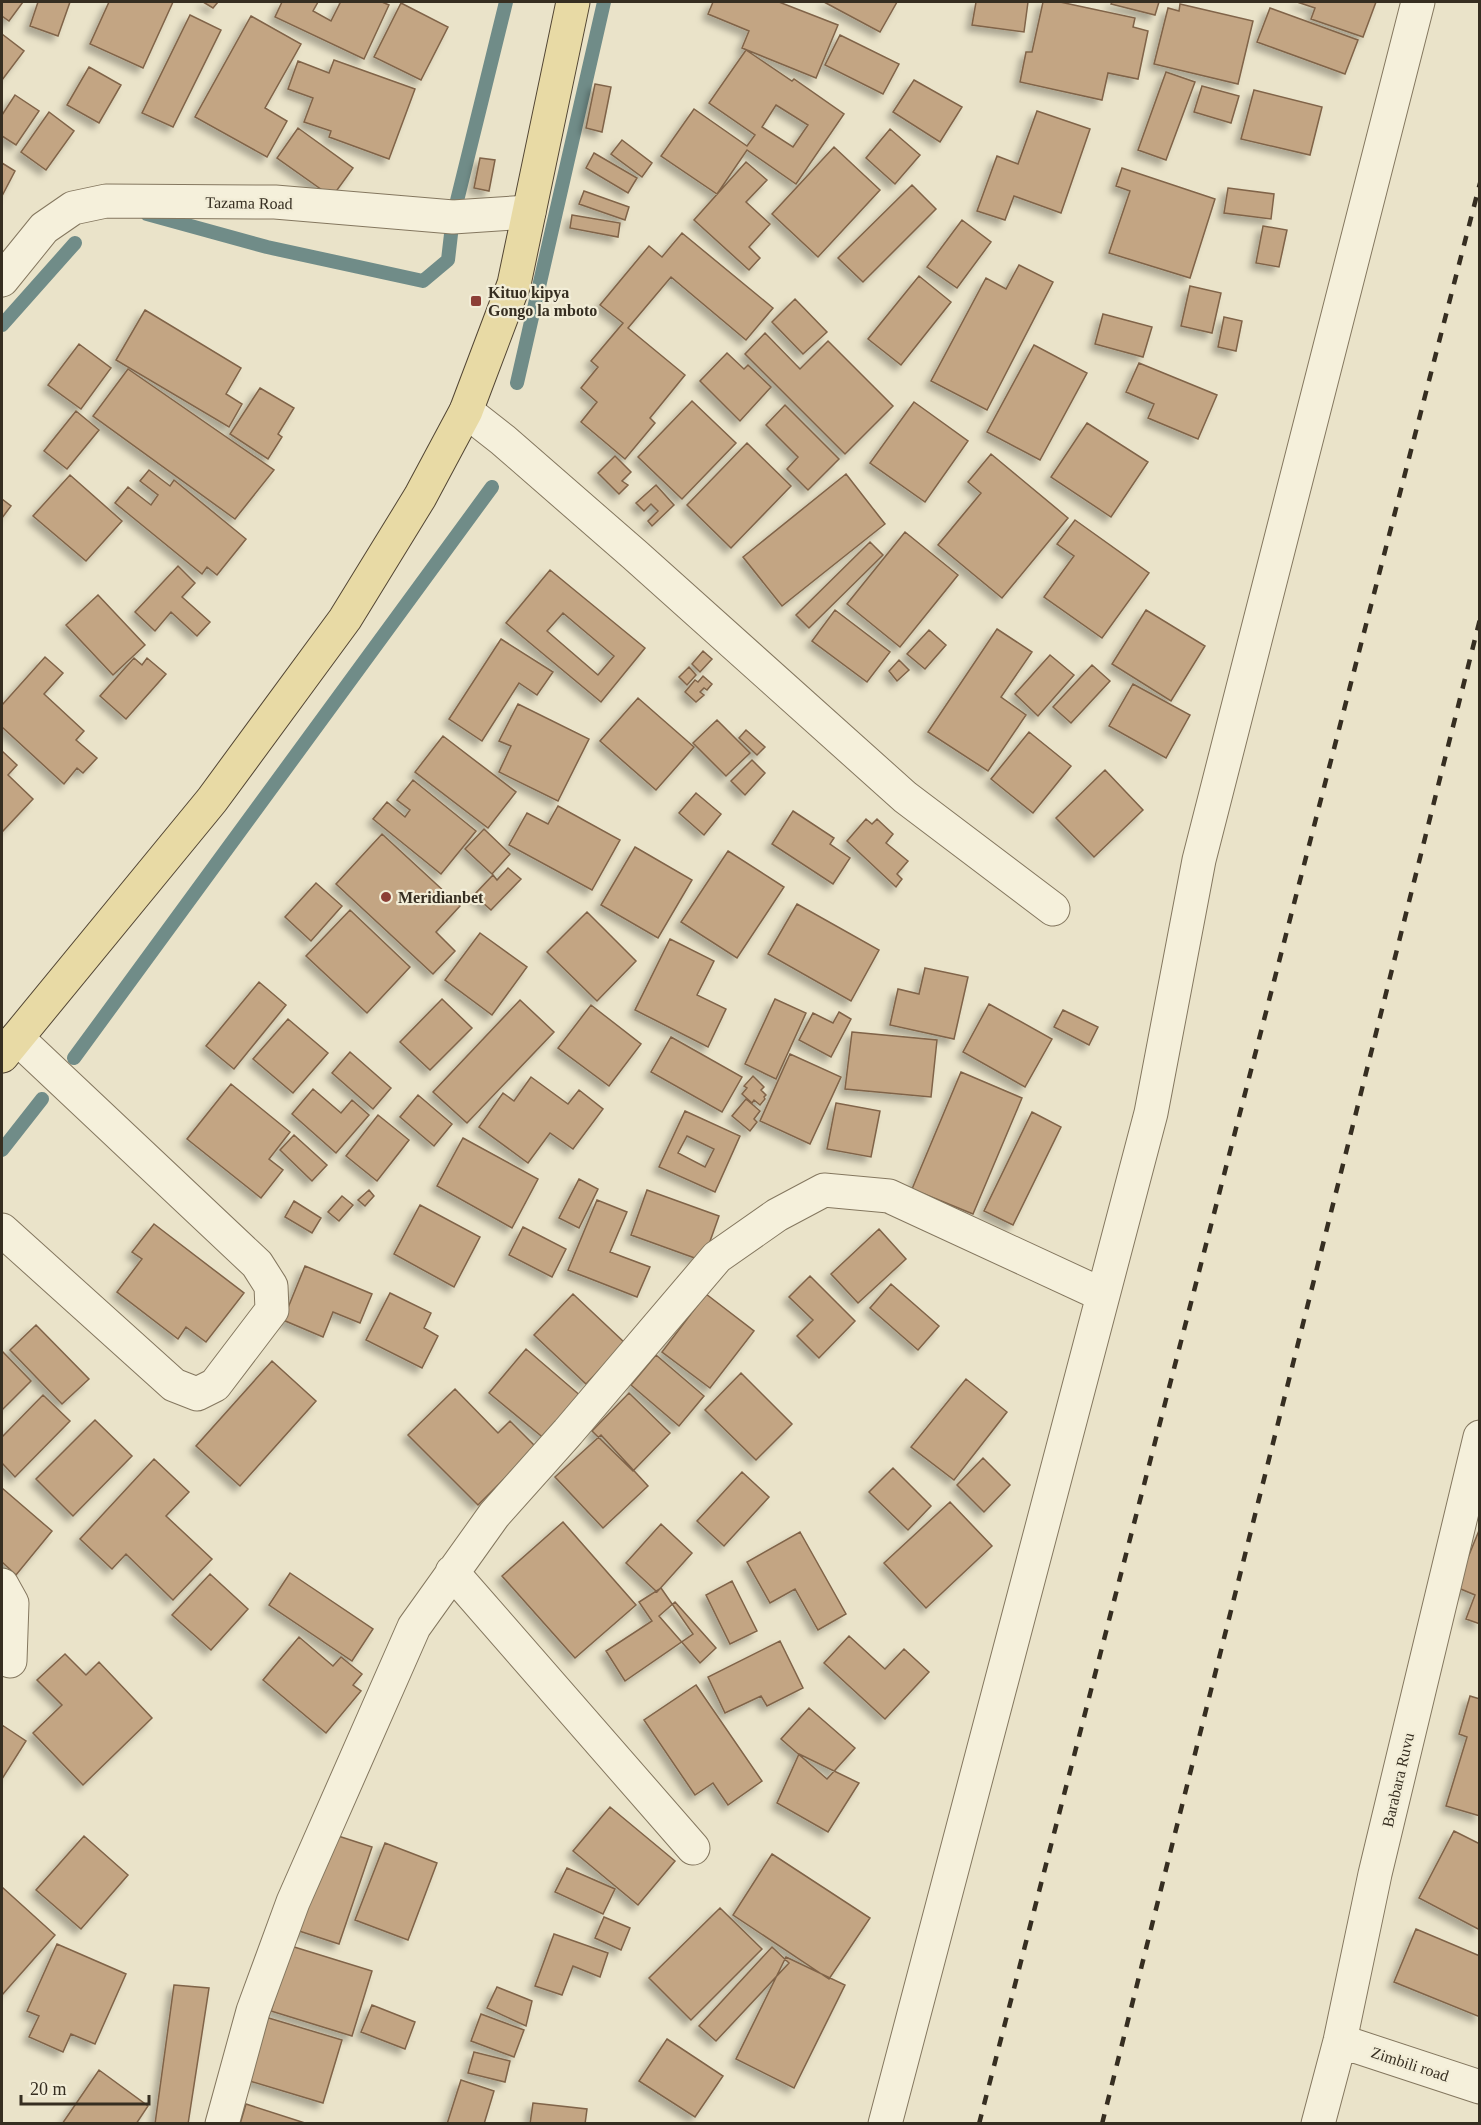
<svg xmlns="http://www.w3.org/2000/svg" width="1481" height="2125" viewBox="0 0 1481 2125" font-family="Georgia,serif">
	<style>
		.lines { fill: none; stroke-linecap: round; stroke-linejoin: round }
		.stream { stroke: #708c88; stroke-width: 14 }
		.building { fill: #c3a583; stroke: #806448; stroke-width: 1.5; fill-rule: evenodd; filter: url(#shadow) }
		.minor-casing { stroke: #84775f; stroke-width: 35 }
		.major-casing { stroke: #524533; stroke-width: 35 }
		.minor { stroke: #f5f0db; stroke-width: 33 }
		.major { stroke: #e8daa5; stroke-width: 33 }
		.rail { stroke: #362e21; stroke-width: 4.5; stroke-dasharray: 10 10; stroke-linecap: butt }
		.poi-dot { fill: #8c3f36; stroke: #f2edd7; stroke-width: 2 }
		.labels { text-anchor: middle; dominant-baseline: central; stroke-width: 4.5; stroke-linejoin: round; paint-order: stroke }
		.street-label { font-size: 16px; fill: #362e21; stroke: #f2edd7 }
		.poi-label { font-size: 16px; font-weight: bold; fill: #362e21; stroke: #f2edd7; text-anchor: start }
	</style>
	<defs>
		<filter id="shadow"><feDropShadow dx="-5.5" dy="5.5" stdDeviation="3" flood-color="#0004"/></filter>
	</defs>
	<rect width="100%" height="100%" fill="#eae3c9"/>
	<g class="lines">
		<!-- stream -->
		<path class="stream" d="M 147,214 L 267,247 L 423,281 L 448,260 L 453,217 L 506,2
			M 2,325 L 75,243
			M 517,383 L 604,2
			M 74,1058 L 492,487
			M 2,1150 L 42,1099"/>
	</g>
	<!-- building -->
	<path class="building" d="M 2,2 L 23,2 L 9,21 L 2,16 Z
		M 38,2 L 70,2 L 58,36 L 30,26 Z
		M 109,2 L 173,2 L 143,68 L 90,44 Z
		M 203,2 L 218,2 L 213,8 Z
		M 282,2 L 318,2 L 313,11 L 331,21 L 340,3 L 338,2 L 382,2 L 389,5 L 364,59 L 275,17 Z
		M 713,2 L 779,2 L 838,25 L 816,78 L 742,48 L 749,31 L 708,14 Z
		M 824,2 L 897,2 L 880,32 Z
		M 976,2 L 1028,2 L 1024,32 L 972,25 Z
		M 1043,2 L 1060,2 L 1135,18 L 1133,27 L 1148,31 L 1138,79 L 1108,73 L 1102,100 L 1020,82 L 1026,52 L 1032,52 Z
		M 1112,2 L 1159,2 L 1155,15 L 1111,4 Z
		M 1297,2 L 1376,2 L 1363,37 L 1311,19 L 1315,8 Z
		M 401,3 L 448,27 L 421,80 L 374,57 Z
		M 1180,4 L 1253,21 L 1238,84 L 1154,64 L 1168,8 L 1179,11 Z
		M 1270,8 L 1358,40 L 1345,74 L 1257,42 Z
		M 190,15 L 221,30 L 173,127 L 142,113 Z
		M 251,16 L 301,44 L 265,108 L 287,121 L 267,157 L 195,117 Z
		M 2,34 L 24,51 L 2,80 Z
		M 840,35 L 899,64 L 883,94 L 825,65 Z
		M 746,50 L 792,81 L 794,79 L 844,114 L 796,184 L 747,150 L 717,194 L 661,156 L 694,109 L 747,146 L 755,135 L 709,103 ZM 776,105 L 808,125 L 793,147 L 762,127 Z
		M 334,60 L 415,89 L 389,159 L 329,137 L 331,131 L 304,122 L 313,98 L 288,89 L 298,61 L 329,73 Z
		M 89,67 L 121,85 L 99,123 L 67,105 Z
		M 1166,72 L 1195,82 L 1166,160 L 1138,150 Z
		M 914,80 L 962,107 L 940,142 L 893,112 Z
		M 595,84 L 611,87 L 602,132 L 586,128 Z
		M 1202,86 L 1239,96 L 1231,123 L 1194,112 Z
		M 1254,90 L 1322,107 L 1310,155 L 1241,139 Z
		M 15,95 L 39,111 L 16,145 L 2,136 L 2,115 Z
		M 1037,111 L 1090,129 L 1061,213 L 1014,196 L 1005,220 L 977,211 L 997,156 L 1018,164 Z
		M 49,112 L 74,131 L 46,170 L 21,152 Z
		M 298,128 L 353,168 L 332,197 L 277,158 Z
		M 890,129 L 920,155 L 895,184 L 866,158 Z
		M 622,140 L 652,163 L 642,177 L 611,154 Z
		M 834,147 L 880,190 L 818,257 L 772,214 Z
		M 594,153 L 637,178 L 628,193 L 586,168 Z
		M 480,158 L 495,160 L 489,191 L 474,188 Z
		M 746,162 L 767,180 L 746,202 L 770,224 L 749,247 L 760,258 L 749,270 L 694,220 Z
		M 2,163 L 15,171 L 2,196 Z
		M 1122,168 L 1215,199 L 1190,278 L 1109,253 L 1130,191 L 1116,186 Z
		M 912,185 L 936,209 L 863,282 L 838,258 Z
		M 1228,188 L 1274,194 L 1271,219 L 1224,213 Z
		M 584,191 L 629,207 L 625,220 L 579,204 Z
		M 572,215 L 620,223 L 618,237 L 570,228 Z
		M 962,220 L 991,242 L 957,288 L 927,267 Z
		M 1263,226 L 1287,230 L 1279,267 L 1256,263 Z
		M 682,233 L 773,308 L 746,340 L 671,277 L 628,328 L 685,375 L 650,418 L 655,423 L 625,459 L 581,422 L 597,402 L 581,388 L 598,367 L 591,361 L 623,323 L 600,305 L 649,246 L 662,257 Z
		M 1019,265 L 1053,282 L 987,410 L 931,381 L 986,278 L 1006,289 Z
		M 919,276 L 951,302 L 901,365 L 868,339 Z
		M 1190,286 L 1221,293 L 1212,333 L 1181,326 Z
		M 795,299 L 827,332 L 803,354 L 772,322 Z
		M 145,310 L 241,368 L 226,394 L 242,404 L 229,427 L 116,360 Z
		M 1103,314 L 1152,327 L 1143,357 L 1095,344 Z
		M 1224,317 L 1242,321 L 1236,351 L 1218,347 Z
		M 765,333 L 800,369 L 828,341 L 893,406 L 845,454 L 745,354 Z
		M 79,344 L 111,368 L 81,409 L 48,385 Z
		M 1034,345 L 1087,373 L 1040,460 L 987,432 Z
		M 727,353 L 744,369 L 748,365 L 771,387 L 740,421 L 700,381 Z
		M 1139,363 L 1217,395 L 1198,439 L 1148,418 L 1154,404 L 1126,392 Z
		M 128,369 L 274,470 L 235,519 L 93,416 Z
		M 260,388 L 294,408 L 278,434 L 282,437 L 268,459 L 230,434 Z
		M 692,401 L 736,443 L 682,499 L 638,457 Z
		M 914,402 L 968,441 L 925,502 L 870,463 Z
		M 785,405 L 839,459 L 808,490 L 787,469 L 798,457 L 766,425 Z
		M 76,411 L 99,430 L 67,469 L 44,451 Z
		M 1087,423 L 1148,462 L 1111,517 L 1051,477 Z
		M 747,443 L 791,486 L 731,548 L 687,505 Z
		M 991,454 L 1068,518 L 1002,598 L 938,545 L 981,493 L 968,482 Z
		M 615,456 L 631,472 L 622,481 L 628,485 L 619,494 L 598,473 Z
		M 149,470 L 170,486 L 174,480 L 246,539 L 217,575 L 207,567 L 202,574 L 115,503 L 128,487 L 151,505 L 158,495 L 140,481 Z
		M 846,474 L 885,524 L 782,606 L 743,557 Z
		M 70,475 L 122,521 L 86,561 L 33,516 Z
		M 656,485 L 674,505 L 652,526 L 648,521 L 658,511 L 651,504 L 644,511 L 636,503 Z
		M 2,499 L 11,506 L 2,518 Z
		M 1075,520 L 1149,573 L 1102,638 L 1044,597 L 1074,556 L 1057,544 Z
		M 905,532 L 958,575 L 900,647 L 847,604 Z
		M 870,542 L 883,555 L 809,628 L 796,615 Z
		M 178,566 L 195,583 L 182,597 L 210,622 L 197,636 L 171,612 L 155,631 L 135,612 Z
		M 550,570 L 645,648 L 601,702 L 506,623 ZM 563,613 L 614,656 L 598,675 L 547,631 Z
		M 98,595 L 145,645 L 113,675 L 66,625 Z
		M 835,610 L 890,652 L 867,682 L 812,641 Z
		M 1146,610 L 1205,646 L 1171,701 L 1112,664 Z
		M 997,629 L 1032,652 L 1001,697 L 1026,715 L 988,771 L 928,732 Z
		M 929,630 L 946,645 L 925,669 L 907,654 Z
		M 501,639 L 553,672 L 537,695 L 519,683 L 482,741 L 449,719 Z
		M 703,651 L 712,659 L 700,672 L 692,664 Z
		M 1050,655 L 1074,675 L 1038,716 L 1015,694 Z
		M 45,657 L 63,673 L 44,694 L 84,731 L 76,740 L 97,758 L 83,773 L 77,768 L 64,784 L 2,727 L 2,705 Z
		M 134,658 L 142,665 L 147,658 L 166,674 L 126,719 L 100,696 Z
		M 899,660 L 909,670 L 897,681 L 889,671 Z
		M 1092,665 L 1110,681 L 1071,723 L 1053,707 Z
		M 689,667 L 696,675 L 687,685 L 679,677 Z
		M 703,676 L 712,684 L 707,690 L 704,688 L 700,692 L 704,695 L 696,702 L 685,692 L 695,680 L 698,682 Z
		M 1133,684 L 1190,715 L 1166,758 L 1109,726 Z
		M 638,698 L 694,747 L 656,790 L 600,741 Z
		M 518,704 L 589,739 L 558,801 L 499,772 L 511,746 L 499,741 Z
		M 717,720 L 750,753 L 726,776 L 693,743 Z
		M 746,730 L 765,747 L 757,755 L 739,738 Z
		M 1029,732 L 1071,766 L 1033,813 L 991,779 Z
		M 443,736 L 516,792 L 488,828 L 415,772 Z
		M 2,751 L 17,765 L 8,775 L 33,799 L 2,832 Z
		M 752,760 L 765,773 L 745,795 L 731,781 Z
		M 1105,770 L 1143,810 L 1094,857 L 1056,818 Z
		M 413,780 L 476,831 L 441,874 L 373,819 L 387,802 L 405,817 L 410,810 L 397,800 Z
		M 696,793 L 721,814 L 704,835 L 679,813 Z
		M 558,806 L 620,840 L 592,890 L 509,845 L 527,813 L 548,824 Z
		M 793,811 L 834,838 L 830,844 L 850,858 L 833,884 L 772,844 Z
		M 866,819 L 872,824 L 877,819 L 893,834 L 886,843 L 908,861 L 897,874 L 902,879 L 896,887 L 847,841 Z
		M 484,829 L 510,854 L 492,874 L 465,849 Z
		M 382,834 L 460,906 L 436,932 L 455,951 L 433,974 L 336,884 Z
		M 635,847 L 692,880 L 658,938 L 601,905 Z
		M 728,851 L 784,887 L 737,958 L 681,922 Z
		M 508,868 L 521,879 L 491,910 L 474,895 L 493,875 L 497,880 Z
		M 316,883 L 342,906 L 311,941 L 285,917 Z
		M 797,904 L 879,950 L 851,1001 L 768,954 Z
		M 350,910 L 410,967 L 367,1013 L 306,956 Z
		M 587,912 L 636,961 L 597,1001 L 547,952 Z
		M 480,933 L 527,967 L 492,1015 L 445,980 Z
		M 670,939 L 714,961 L 697,995 L 726,1009 L 708,1047 L 635,1010 Z
		M 925,968 L 968,977 L 954,1039 L 890,1025 L 898,989 L 919,994 Z
		M 259,982 L 286,1005 L 234,1069 L 206,1046 Z
		M 442,999 L 472,1028 L 430,1070 L 400,1042 Z
		M 775,999 L 806,1013 L 776,1079 L 745,1064 Z
		M 520,1000 L 554,1032 L 467,1123 L 433,1092 Z
		M 989,1004 L 1052,1039 L 1025,1087 L 963,1052 Z
		M 591,1005 L 641,1044 L 609,1086 L 558,1048 Z
		M 1063,1010 L 1098,1027 L 1089,1045 L 1054,1027 Z
		M 839,1012 L 851,1019 L 831,1057 L 799,1040 L 813,1013 L 833,1023 Z
		M 288,1019 L 328,1053 L 293,1093 L 253,1059 Z
		M 852,1032 L 937,1040 L 931,1097 L 845,1089 Z
		M 671,1037 L 742,1077 L 722,1112 L 651,1072 Z
		M 350,1052 L 391,1088 L 373,1109 L 332,1073 Z
		M 790,1054 L 841,1077 L 810,1144 L 760,1121 Z
		M 961,1072 L 1022,1098 L 973,1214 L 912,1189 Z
		M 753,1076 L 764,1087 L 761,1090 L 766,1095 L 764,1097 L 765,1099 L 760,1105 L 754,1100 L 752,1103 L 742,1094 L 747,1088 L 744,1086 Z
		M 531,1077 L 568,1104 L 579,1090 L 603,1109 L 573,1149 L 550,1133 L 528,1163 L 479,1127 L 503,1093 L 514,1101 Z
		M 231,1084 L 290,1132 L 269,1159 L 283,1170 L 261,1198 L 187,1139 Z
		M 313,1089 L 341,1113 L 352,1100 L 369,1115 L 336,1153 L 292,1114 Z
		M 418,1095 L 452,1124 L 434,1146 L 400,1117 Z
		M 746,1099 L 760,1111 L 754,1119 L 757,1122 L 750,1131 L 732,1116 Z
		M 836,1103 L 880,1111 L 871,1157 L 827,1149 Z
		M 685,1111 L 740,1136 L 715,1192 L 659,1167 ZM 687,1136 L 714,1149 L 705,1167 L 678,1153 Z
		M 1032,1112 L 1061,1127 L 1013,1225 L 984,1211 Z
		M 378,1115 L 409,1140 L 377,1181 L 346,1156 Z
		M 294,1135 L 327,1165 L 312,1181 L 280,1150 Z
		M 463,1138 L 538,1179 L 512,1228 L 437,1186 Z
		M 579,1179 L 598,1189 L 579,1228 L 559,1218 Z
		M 369,1190 L 374,1196 L 365,1206 L 358,1200 Z
		M 647,1190 L 719,1216 L 703,1261 L 631,1235 Z
		M 342,1196 L 353,1205 L 339,1221 L 328,1212 Z
		M 597,1200 L 627,1212 L 610,1252 L 650,1267 L 637,1297 L 568,1270 Z
		M 294,1201 L 321,1218 L 312,1233 L 285,1217 Z
		M 420,1205 L 480,1237 L 454,1287 L 394,1254 Z
		M 154,1224 L 244,1293 L 206,1342 L 186,1327 L 178,1339 L 117,1292 L 142,1259 L 132,1252 Z
		M 523,1227 L 566,1249 L 552,1277 L 509,1255 Z
		M 879,1229 L 906,1259 L 858,1303 L 831,1274 Z
		M 305,1266 L 372,1294 L 360,1323 L 333,1312 L 323,1337 L 283,1320 Z
		M 810,1276 L 855,1321 L 819,1358 L 797,1336 L 813,1320 L 789,1297 Z
		M 891,1284 L 939,1326 L 918,1350 L 870,1308 Z
		M 390,1293 L 431,1313 L 424,1328 L 438,1336 L 422,1368 L 366,1340 Z
		M 573,1294 L 625,1343 L 586,1384 L 534,1335 Z
		M 706,1294 L 754,1331 L 710,1388 L 662,1352 Z
		M 36,1325 L 89,1379 L 62,1404 L 10,1350 Z
		M 526,1349 L 582,1397 L 546,1440 L 489,1393 Z
		M 2,1351 L 31,1381 L 2,1410 Z
		M 656,1355 L 704,1396 L 679,1426 L 631,1385 Z
		M 272,1361 L 316,1401 L 240,1486 L 196,1446 Z
		M 741,1373 L 792,1424 L 756,1460 L 705,1410 Z
		M 966,1379 L 1007,1412 L 954,1480 L 911,1447 Z
		M 455,1389 L 498,1433 L 510,1421 L 536,1447 L 478,1505 L 408,1435 Z
		M 629,1393 L 670,1433 L 633,1471 L 592,1431 Z
		M 43,1395 L 70,1421 L 15,1477 L 2,1463 L 2,1437 Z
		M 95,1420 L 132,1456 L 73,1516 L 36,1479 Z
		M 601,1435 L 648,1486 L 603,1528 L 555,1477 Z
		M 983,1458 L 1010,1485 L 984,1512 L 957,1485 Z
		M 154,1459 L 189,1492 L 166,1516 L 212,1559 L 173,1600 L 126,1554 L 112,1569 L 80,1539 Z
		M 893,1468 L 931,1506 L 908,1530 L 869,1492 Z
		M 742,1472 L 769,1497 L 724,1546 L 697,1521 Z
		M 2,1488 L 52,1531 L 16,1575 L 2,1562 Z
		M 950,1502 L 992,1546 L 926,1608 L 884,1563 Z
		M 563,1522 L 636,1605 L 575,1658 L 502,1576 Z
		M 661,1524 L 692,1553 L 657,1592 L 626,1563 Z
		M 1480,1528 L 1480,1624 L 1466,1619 L 1475,1595 L 1456,1587 Z
		M 800,1532 L 846,1614 L 818,1630 L 795,1589 L 770,1603 L 747,1562 Z
		M 290,1573 L 373,1629 L 352,1661 L 269,1605 Z
		M 210,1574 L 248,1609 L 211,1650 L 172,1615 Z
		M 732,1581 L 757,1631 L 730,1644 L 706,1595 Z
		M 661,1588 L 693,1634 L 625,1681 L 606,1651 L 652,1621 L 639,1602 Z
		M 675,1602 L 716,1648 L 700,1663 L 659,1616 Z
		M 849,1636 L 885,1669 L 904,1649 L 929,1672 L 885,1719 L 824,1663 Z
		M 299,1637 L 333,1666 L 341,1657 L 362,1674 L 353,1685 L 361,1691 L 326,1733 L 263,1680 Z
		M 780,1641 L 803,1688 L 767,1706 L 761,1696 L 725,1713 L 708,1677 Z
		M 65,1654 L 86,1675 L 99,1662 L 152,1718 L 83,1785 L 33,1733 L 62,1705 L 37,1680 Z
		M 696,1685 L 762,1781 L 728,1805 L 713,1783 L 695,1795 L 644,1720 Z
		M 1470,1696 L 1480,1699 L 1480,1816 L 1446,1806 L 1467,1737 L 1459,1734 Z
		M 809,1708 L 855,1748 L 827,1779 L 781,1739 Z
		M 2,1725 L 26,1741 L 2,1779 Z
		M 799,1754 L 859,1783 L 828,1832 L 777,1803 Z
		M 610,1807 L 675,1861 L 638,1905 L 573,1851 Z
		M 1454,1831 L 1480,1844 L 1480,1930 L 1419,1898 Z
		M 326,1832 L 372,1847 L 339,1944 L 293,1929 Z
		M 84,1836 L 128,1875 L 81,1929 L 36,1890 Z
		M 385,1843 L 437,1863 L 408,1940 L 355,1920 Z
		M 772,1854 L 870,1918 L 829,1979 L 733,1915 Z
		M 567,1868 L 615,1889 L 603,1914 L 555,1892 Z
		M 2,1887 L 55,1935 L 2,1995 Z
		M 720,1908 L 762,1949 L 691,2020 L 649,1978 Z
		M 604,1917 L 630,1928 L 621,1950 L 595,1938 Z
		M 1416,1929 L 1480,1956 L 1480,2017 L 1394,1982 Z
		M 554,1934 L 608,1953 L 600,1977 L 573,1966 L 562,1995 L 535,1986 Z
		M 57,1944 L 126,1974 L 95,2044 L 71,2034 L 63,2052 L 29,2037 L 39,2016 L 27,2011 Z
		M 291,1946 L 372,1971 L 352,2036 L 271,2011 Z
		M 772,1947 L 789,1963 L 716,2041 L 699,2026 Z
		M 786,1957 L 845,1985 L 794,2088 L 736,2059 Z
		M 174,1985 L 209,1988 L 188,2124 L 155,2124 Z
		M 497,1987 L 532,2001 L 526,2026 L 487,2008 Z
		M 372,2005 L 415,2022 L 405,2049 L 361,2032 Z
		M 481,2014 L 524,2030 L 514,2057 L 471,2041 Z
		M 262,2016 L 342,2040 L 323,2103 L 243,2079 Z
		M 667,2039 L 723,2076 L 695,2117 L 639,2081 Z
		M 474,2052 L 510,2061 L 505,2082 L 468,2073 Z
		M 99,2070 L 148,2106 L 136,2124 L 62,2124 Z
		M 461,2080 L 494,2091 L 484,2124 L 447,2124 Z
		M 533,2103 L 587,2109 L 585,2124 L 530,2124 Z
		M 246,2104 L 308,2124 L 240,2124 Z"/>
	<g class="lines">
		<defs>
			<path id="minor" d="M 2,280 L 44,228 L 73,208 L 106,201 L 275,202 L 453,217 L 529,212
				M 466,411 L 503,440 L 635,555 L 905,797 L 1053,909
				M 2,1230 L 174,1385 L 197,1394 L 215,1385 L 272,1310 L 271,1286 L 257,1264 L 17,1038
				M 452,1572 L 693,1848
				M 2,1585 L 12,1603 L 10,1661
				M 1340,2041 L 1480,2087
				M 222,2124 L 253,2011 L 293,1902 L 414,1627 L 494,1515 L 568,1432 L 717,1257 L 777,1215 L 824,1190 L 889,1196 L 1103,1295
				M 885,2124 L 1151,1113 L 1199,860 L 1418,2
				M 1318,2124 L 1340,2041 L 1375,1874 L 1480,1437"/>
			<path id="major" d="M 2,1056 L 212,800 L 345,619 L 420,497 L 466,411 L 514,284 L 573,2"/>
		</defs>
		<!-- minor casing -->
		<use href="#minor" class="minor-casing"/>
		<!-- major casing -->
		<use href="#major" class="major-casing"/>
		<!-- minor -->
		<use href="#minor" class="minor"/>
		<!-- major -->
		<use href="#major" class="major"/>
		<!-- rail -->
		<path class="rail" d="M 979,2124 L 1480,183
			M 1102,2124 L 1480,619"/>
	</g>
	<!-- markers -->
	<g class="poi-dot">
		<rect x="470" y="295" width="12" height="12" rx="3"/>
		<circle cx="386" cy="897" r="6"/>
	</g>
	<g class="labels">
		<!-- street labels -->
		<g class="street-label">
			<text transform="translate(249 203) rotate(1)">Tazama Road</text>
			<text transform="translate(1398 1780) rotate(-77)">Barabara Ruvu</text>
			<text transform="translate(1410 2064) rotate(18)">Zimbili road</text>
		</g>
		<!-- poi labels -->
		<g class="poi-label">
			<text x="488" y="292">Kituo kipya<tspan x="488" dy="18">Gongo la mboto</tspan></text>
			<text x="398" y="897">Meridianbet</text>
		</g>
	</g>
	<!-- border -->
	<rect width="1481" height="2125" fill="none" stroke="#362e21" stroke-width="6"/>
	<!-- scale -->
	<path d="M21 2095v9h128v-9" fill="none" stroke="#362e21" stroke-width="3"/>
	<text x="30" y="2095" font-size="18" fill="#362e21" stroke="#f2edd7" stroke-width="4.5" paint-order="stroke">20 m</text>
</svg>
